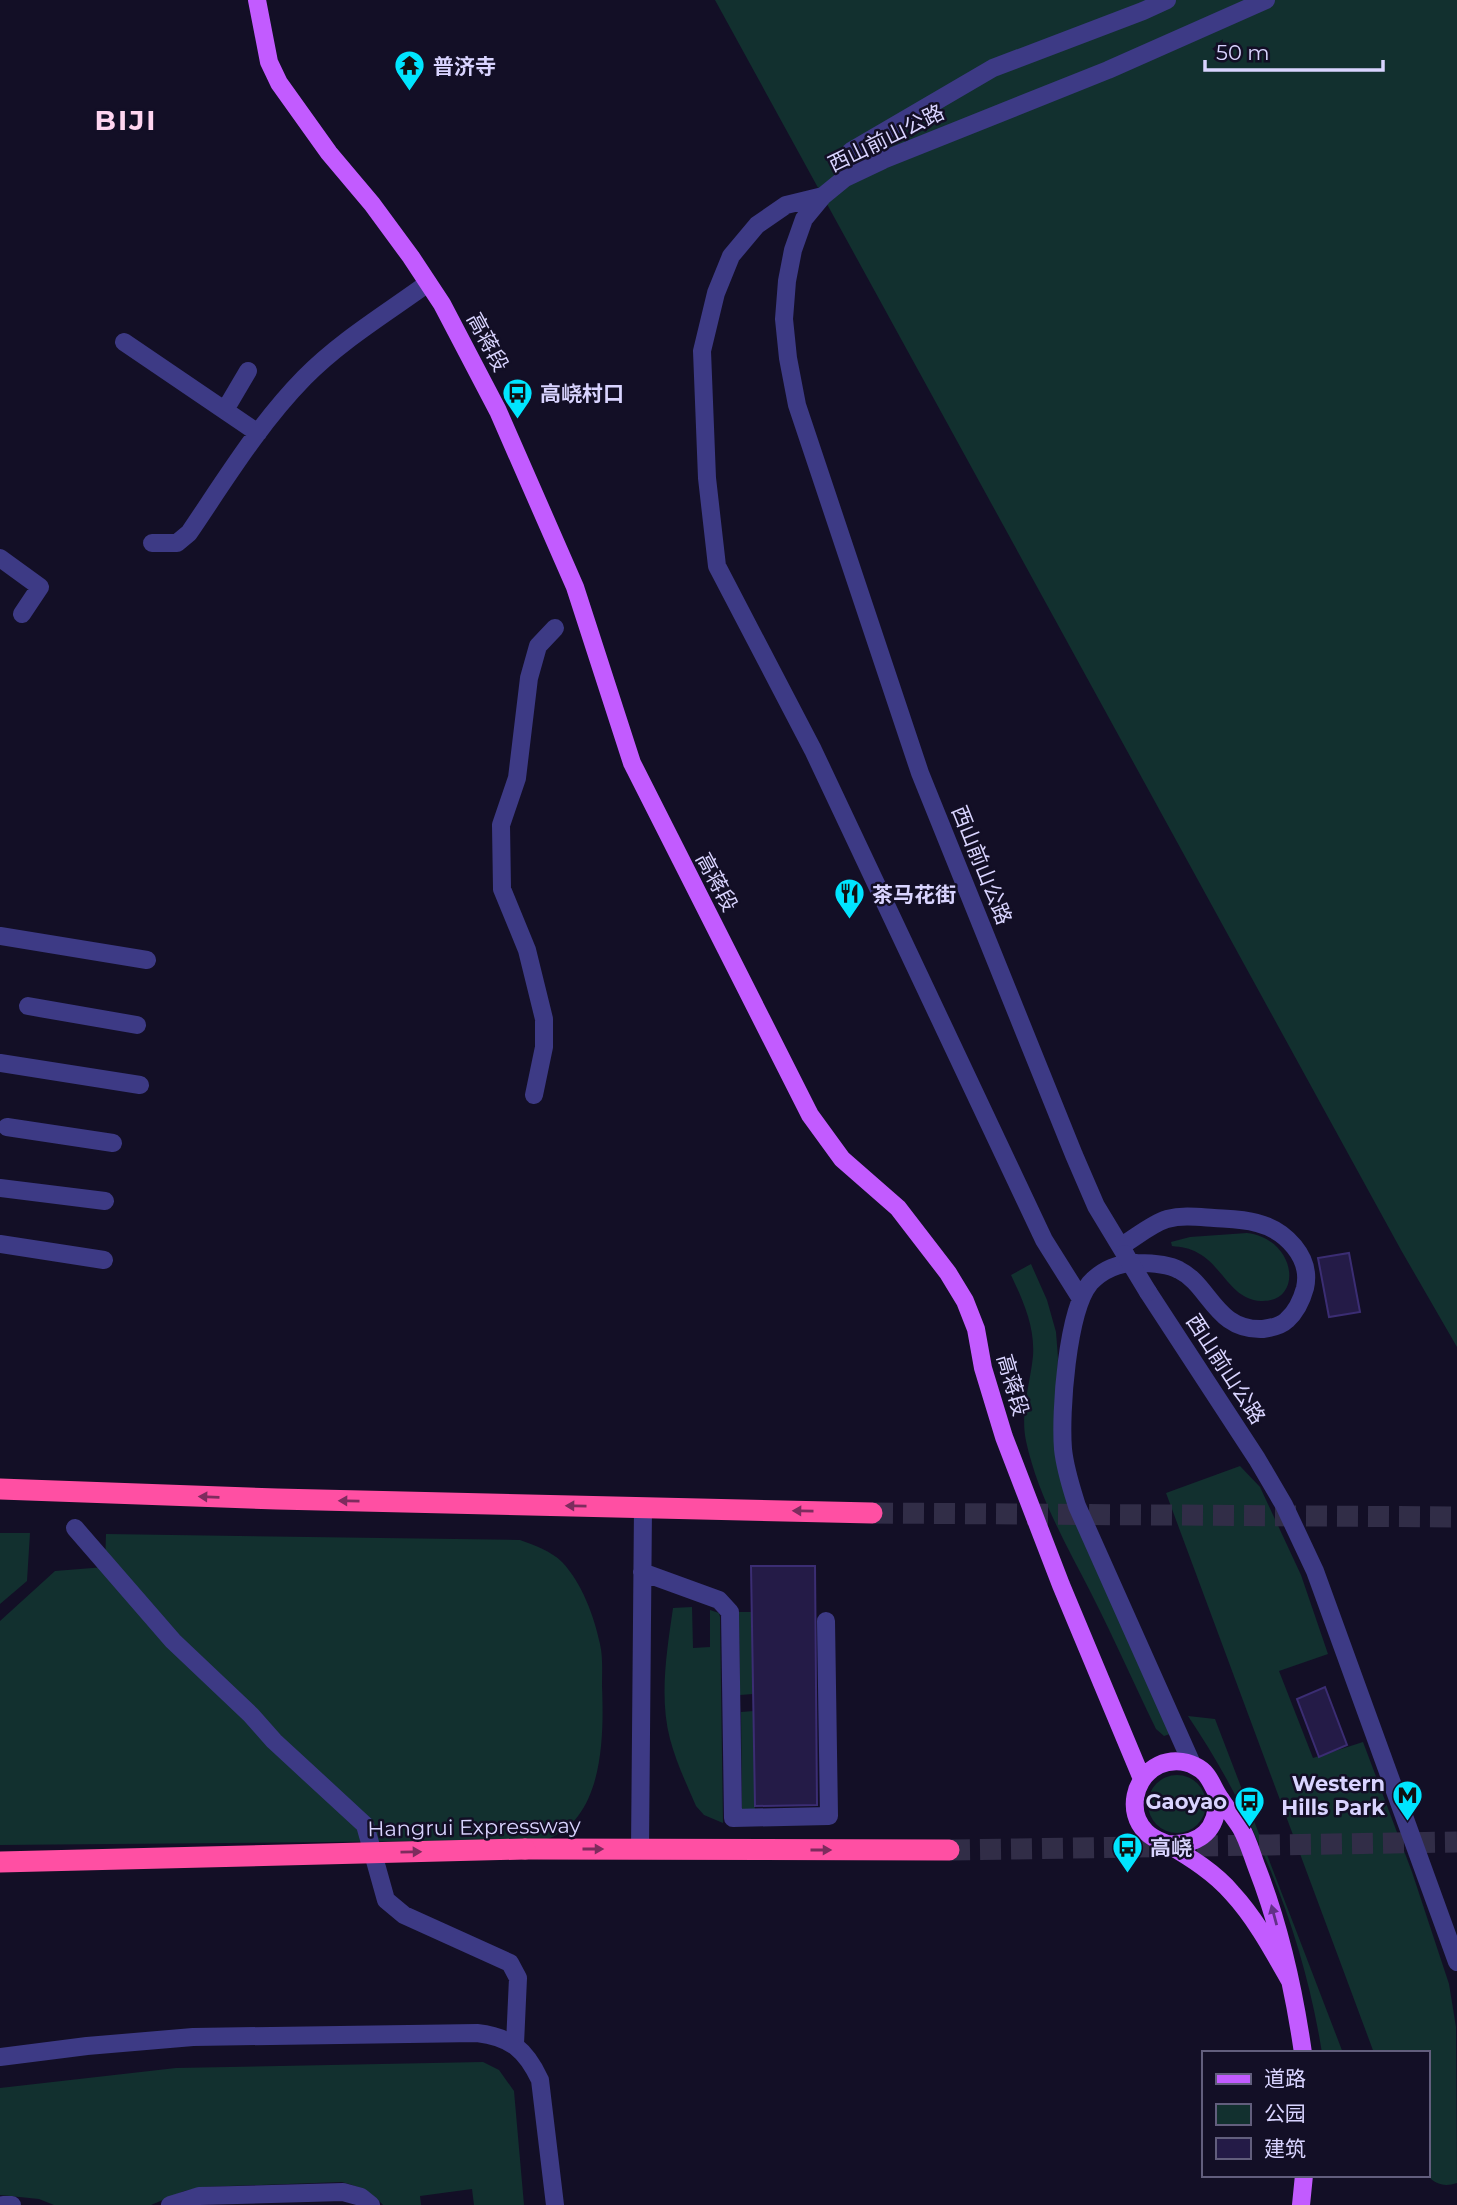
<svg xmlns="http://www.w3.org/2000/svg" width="1457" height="2205" viewBox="0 0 1457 2205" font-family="Montserrat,'Noto Sans SC',sans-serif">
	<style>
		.green { fill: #12302f }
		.building { fill: #241b47; stroke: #3b2d73; stroke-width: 2 }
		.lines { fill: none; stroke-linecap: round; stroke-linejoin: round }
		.highway-tunnel { stroke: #312d47; stroke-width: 21; stroke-dasharray: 21 10; stroke-linecap: butt }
		.minor { stroke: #3d3a85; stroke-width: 18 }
		.major { stroke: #c25bff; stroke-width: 18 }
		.highway { stroke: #ff4fa3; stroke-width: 21 }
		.minor-bridge { stroke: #3d3a85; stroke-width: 18 }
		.highway-bridge { stroke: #ff4fa3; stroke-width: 21 }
		.oneway { fill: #7d2c5e }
		.oneway2 { fill: #623188 }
		.labels { text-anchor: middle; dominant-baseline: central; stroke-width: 5; stroke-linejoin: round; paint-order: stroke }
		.poi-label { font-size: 21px; font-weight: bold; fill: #d9d4ff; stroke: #130f26; text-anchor: start }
		.street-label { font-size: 21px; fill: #d9d4ff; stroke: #130f26 }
		.district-label { font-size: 28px; font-weight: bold; letter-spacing: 2px; fill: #ffd6f0; stroke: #130f26 }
	</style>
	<rect width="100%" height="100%" fill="#130f26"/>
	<!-- green -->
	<path class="green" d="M 715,0 L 1457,0 L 1457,1347 L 1401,1250 Z
		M 1247,1233 C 1297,1239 1304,1303 1261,1301 C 1231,1300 1222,1265 1198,1253 C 1190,1248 1181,1247 1172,1246 L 1171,1242 L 1190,1237 Z
		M 1031,1264 L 1047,1300 L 1056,1332 L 1058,1358 L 1054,1426 L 1170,1734 L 1164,1736 L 1156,1729 C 1134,1684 1114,1638 1091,1593 C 1066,1544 1038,1496 1026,1441 C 1020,1412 1030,1385 1033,1356 C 1035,1326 1023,1301 1011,1275 Z
		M 1240,1466 L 1260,1487 L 1301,1575 L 1328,1654 L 1279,1671 L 1313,1758 L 1363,1742 L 1412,1872 L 1449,1984 L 1456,2027 L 1457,2183 C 1445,2187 1436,2185 1427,2175 L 1427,2053 L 1374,2053 L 1166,1493 Z
		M 0,1533 L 30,1533 L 27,1581 L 0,1604 Z
		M 106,1534 L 520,1540 C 534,1545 551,1551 562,1562 C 582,1583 594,1616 600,1644 C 603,1657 602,1672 602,1686 C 604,1737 604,1820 545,1840 L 0,1845 L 0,1621 L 55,1571 L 105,1567 Z
		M 692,1607 L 693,1648 L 710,1647 L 710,1610 L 719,1613 L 720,1617 L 723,1823 L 704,1815 L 696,1806 C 687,1785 676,1762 670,1739 C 659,1697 667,1650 673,1608 Z
		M 739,1612 L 752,1612 L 753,1694 L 740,1695 Z
		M 754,1711 L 755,1811 L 742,1812 L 741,1712 Z
		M 1188,1716 L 1215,1719 L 1343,2053 L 1322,2053 C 1303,1933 1256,1817 1188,1716 Z
		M1148 1804a29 29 0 1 1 58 0a29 29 0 1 1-58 0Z
		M 483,2062 L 499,2070 L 514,2091 L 524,2205 L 474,2205 L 472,2189 L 420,2196 L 421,2205 L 383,2205 C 371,2191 360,2187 342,2182 L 203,2187 L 184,2191 L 151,2205 L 54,2205 L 39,2199 L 0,2195 L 0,2088 L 176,2068 Z"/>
	<!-- building -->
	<path class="building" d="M 1349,1253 L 1360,1312 L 1329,1317 L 1318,1258 Z
		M 751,1566 L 815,1566 L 817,1805 L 755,1806 Z
		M 1325,1687 L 1347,1745 L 1319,1757 L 1297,1699 Z"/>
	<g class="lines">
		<!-- highway-tunnel -->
		<path class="highway-tunnel" d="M 872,1513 L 1457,1517
			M 949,1850 L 1457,1842"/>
		<!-- minor -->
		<path class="minor" d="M 845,178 L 851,151 L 993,68 L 1143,11 L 1167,0
			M 823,196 L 786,205 L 757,225 L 731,256 L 716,293 L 702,351 L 707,478 L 717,566 L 813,750 L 1044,1240 L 1081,1299
			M 124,342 L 258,433
			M 225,410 L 248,371
			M 152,543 L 177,543 L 189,533 C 225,480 259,424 304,378 C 340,341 387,313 428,283
			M 0,558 L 40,587 L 22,614
			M 0,936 L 147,960
			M 28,1006 L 137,1025
			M 0,1063 L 140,1085
			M 534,1095 L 544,1047 L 544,1019 L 527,950 L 502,889 L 501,825 L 517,778 L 529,678 L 538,646 L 555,628
			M 7,1127 L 113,1143
			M 0,1188 L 105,1201
			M 0,1244 L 104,1260
			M 1121,1246 C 1135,1238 1151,1224 1167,1219 C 1183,1215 1198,1217 1214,1218 C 1228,1219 1243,1219 1257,1223 C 1285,1230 1312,1257 1305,1288 C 1302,1299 1296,1312 1287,1320 C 1281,1326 1271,1328 1263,1329 C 1215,1331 1210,1285 1179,1270 C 1168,1264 1149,1263 1137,1263 C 1120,1262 1102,1270 1090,1283 C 1067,1311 1060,1413 1063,1449 C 1065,1469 1071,1487 1077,1506 L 1192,1764
			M 1125,1254 L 1096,1206 L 1074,1155 L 920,773 L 797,405 L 788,358 L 784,319 L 787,281 L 793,250 L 804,219 L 823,196 L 845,178 L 883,160 L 1108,70 L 1266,0
			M 1148,1292 L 1257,1459 L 1284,1505 L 1315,1571 L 1457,1962
			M 75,1528 L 173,1641 L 251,1715 L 274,1741 L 365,1825 L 386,1900 L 404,1915 L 510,1963 L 518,1978 L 515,2044
			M 642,1572 L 719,1600 L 730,1612 L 733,1818 L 829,1816 L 826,1621
			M 640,1849 L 643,1507
			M 0,2057 L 87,2046 L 193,2037 L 477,2033 C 511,2037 526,2050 540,2080 L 555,2205
			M 3,2205 L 12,2205
			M 170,2205 L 199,2196 L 343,2192 L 361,2197 L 371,2205"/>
		<!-- major -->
		<path class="major" d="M 257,0 L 269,62 L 279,83 L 329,153 L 372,204 L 411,257 L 442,304 L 498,411 L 575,587 L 632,763 L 810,1115 L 842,1159 L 898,1208 L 948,1273 L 965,1301 L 976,1329 L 983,1368 L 1004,1437 L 1061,1585 L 1142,1779
			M 1167,1844 C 1201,1846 1219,1829 1217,1795
			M 1290,1981 C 1273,1951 1256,1919 1232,1893 C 1215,1873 1191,1858 1169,1845 C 1160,1841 1153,1839 1146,1832 C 1126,1812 1134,1777 1159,1765 C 1170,1760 1184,1760 1195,1766 C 1210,1773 1211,1785 1220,1798 C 1226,1808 1235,1818 1241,1828 C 1248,1840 1252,1855 1257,1868 C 1280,1927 1294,1990 1303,2053
			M 1301,2205 L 1304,2175"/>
		<!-- highway -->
		<path class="highway" d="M 0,1489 L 277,1499 L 872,1513
			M 525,1849 L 949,1850"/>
		<!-- minor-bridge -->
		<path class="minor-bridge" d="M 1125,1254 L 1148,1292"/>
		<!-- highway-bridge -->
		<path class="highway-bridge" d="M 0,1862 L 525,1849"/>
	</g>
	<!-- one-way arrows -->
	<defs><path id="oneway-solid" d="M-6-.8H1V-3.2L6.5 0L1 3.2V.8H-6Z" transform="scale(1.75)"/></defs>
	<g class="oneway">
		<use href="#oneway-solid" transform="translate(209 1497) rotate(-178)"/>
		<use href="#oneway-solid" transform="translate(349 1501) rotate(-179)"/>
		<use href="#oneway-solid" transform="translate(576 1506) rotate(-179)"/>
		<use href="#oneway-solid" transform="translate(803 1511) rotate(-179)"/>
		<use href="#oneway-solid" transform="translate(593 1849)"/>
		<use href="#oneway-solid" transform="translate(821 1850)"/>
		<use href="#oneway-solid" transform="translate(411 1852) rotate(-1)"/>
	</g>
	<use class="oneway2" href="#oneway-solid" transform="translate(1274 1915) rotate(-105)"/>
	<!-- icons -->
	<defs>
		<symbol id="temple-pin" viewBox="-11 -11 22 30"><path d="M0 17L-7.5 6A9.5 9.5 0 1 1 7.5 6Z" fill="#00e5ff" stroke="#130f26"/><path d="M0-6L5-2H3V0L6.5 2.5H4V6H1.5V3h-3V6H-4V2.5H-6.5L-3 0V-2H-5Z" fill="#111"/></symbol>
		<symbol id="bus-pin" viewBox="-11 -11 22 30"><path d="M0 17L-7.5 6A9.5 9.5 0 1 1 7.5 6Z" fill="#00e5ff" stroke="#130f26"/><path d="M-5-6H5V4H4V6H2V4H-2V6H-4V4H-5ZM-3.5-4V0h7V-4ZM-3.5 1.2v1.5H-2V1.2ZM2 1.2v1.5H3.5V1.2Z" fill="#111"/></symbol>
		<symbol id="restaurant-pin" viewBox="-11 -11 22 30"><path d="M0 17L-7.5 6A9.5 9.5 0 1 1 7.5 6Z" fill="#00e5ff" stroke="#130f26"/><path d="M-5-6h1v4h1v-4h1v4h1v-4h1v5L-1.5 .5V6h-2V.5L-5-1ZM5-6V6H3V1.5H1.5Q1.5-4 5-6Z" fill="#111"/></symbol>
		<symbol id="metro-pin" viewBox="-11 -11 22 30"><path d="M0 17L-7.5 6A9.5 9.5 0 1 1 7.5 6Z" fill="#00e5ff" stroke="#130f26"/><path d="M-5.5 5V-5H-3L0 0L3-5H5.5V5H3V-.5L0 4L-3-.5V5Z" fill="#111"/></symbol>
	</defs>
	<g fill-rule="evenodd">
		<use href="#temple-pin" x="392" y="48" width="35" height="47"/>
		<use href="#bus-pin" x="500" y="376" width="35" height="47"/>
		<use href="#restaurant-pin" x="832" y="876" width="35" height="47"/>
		<use href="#metro-pin" x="1390" y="1778" width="35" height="47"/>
		<use href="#bus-pin" x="1232" y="1784" width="35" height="47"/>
		<use href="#bus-pin" x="1110" y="1830" width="35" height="47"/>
	</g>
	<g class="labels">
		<!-- poi labels -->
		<g class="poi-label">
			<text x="433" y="66">普济寺</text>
			<text x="540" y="393">高峣村口</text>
			<text x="872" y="894">茶马花街</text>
			<text x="1385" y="1783" text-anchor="end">Western<tspan x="1385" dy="24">Hills Park</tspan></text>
			<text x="1227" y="1801" text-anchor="end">Gaoyao</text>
			<text x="1150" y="1847">高峣</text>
		</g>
		<!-- street labels -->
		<g class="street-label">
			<text transform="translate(886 138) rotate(-26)">西山前山公路</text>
			<text transform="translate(488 342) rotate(62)">高蒋段</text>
			<text transform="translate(982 865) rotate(68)">西山前山公路</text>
			<text transform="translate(717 882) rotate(62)">高蒋段</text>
			<text transform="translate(1226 1369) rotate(57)">西山前山公路</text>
			<text transform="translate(1013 1385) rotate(74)">高蒋段</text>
			<text transform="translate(474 1827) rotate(-1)">Hangrui Expressway</text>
		</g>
		<!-- district labels -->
		<g class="district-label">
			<text x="126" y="120">BIJI</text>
		</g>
	</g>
	<!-- legend -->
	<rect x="1202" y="2051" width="228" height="126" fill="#130f26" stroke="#625e7d" stroke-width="2"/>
	<rect x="1216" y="2074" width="35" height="10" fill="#c25bff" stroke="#625e7d" stroke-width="2"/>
	<text x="1264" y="2086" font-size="21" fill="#d9d4ff">道路</text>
	<rect x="1216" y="2104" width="35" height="21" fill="#12302f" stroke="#625e7d" stroke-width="2"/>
	<text x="1264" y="2121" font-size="21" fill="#d9d4ff">公园</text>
	<rect x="1216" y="2138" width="35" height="21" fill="#241b47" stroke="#625e7d" stroke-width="2"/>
	<text x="1264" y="2156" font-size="21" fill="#d9d4ff">建筑</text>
	<!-- scale -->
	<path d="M1205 60v10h178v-10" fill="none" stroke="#d9d4ff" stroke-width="3.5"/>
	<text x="1216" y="60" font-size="21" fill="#d9d4ff" stroke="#130f26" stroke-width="5" paint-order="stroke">50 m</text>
</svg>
